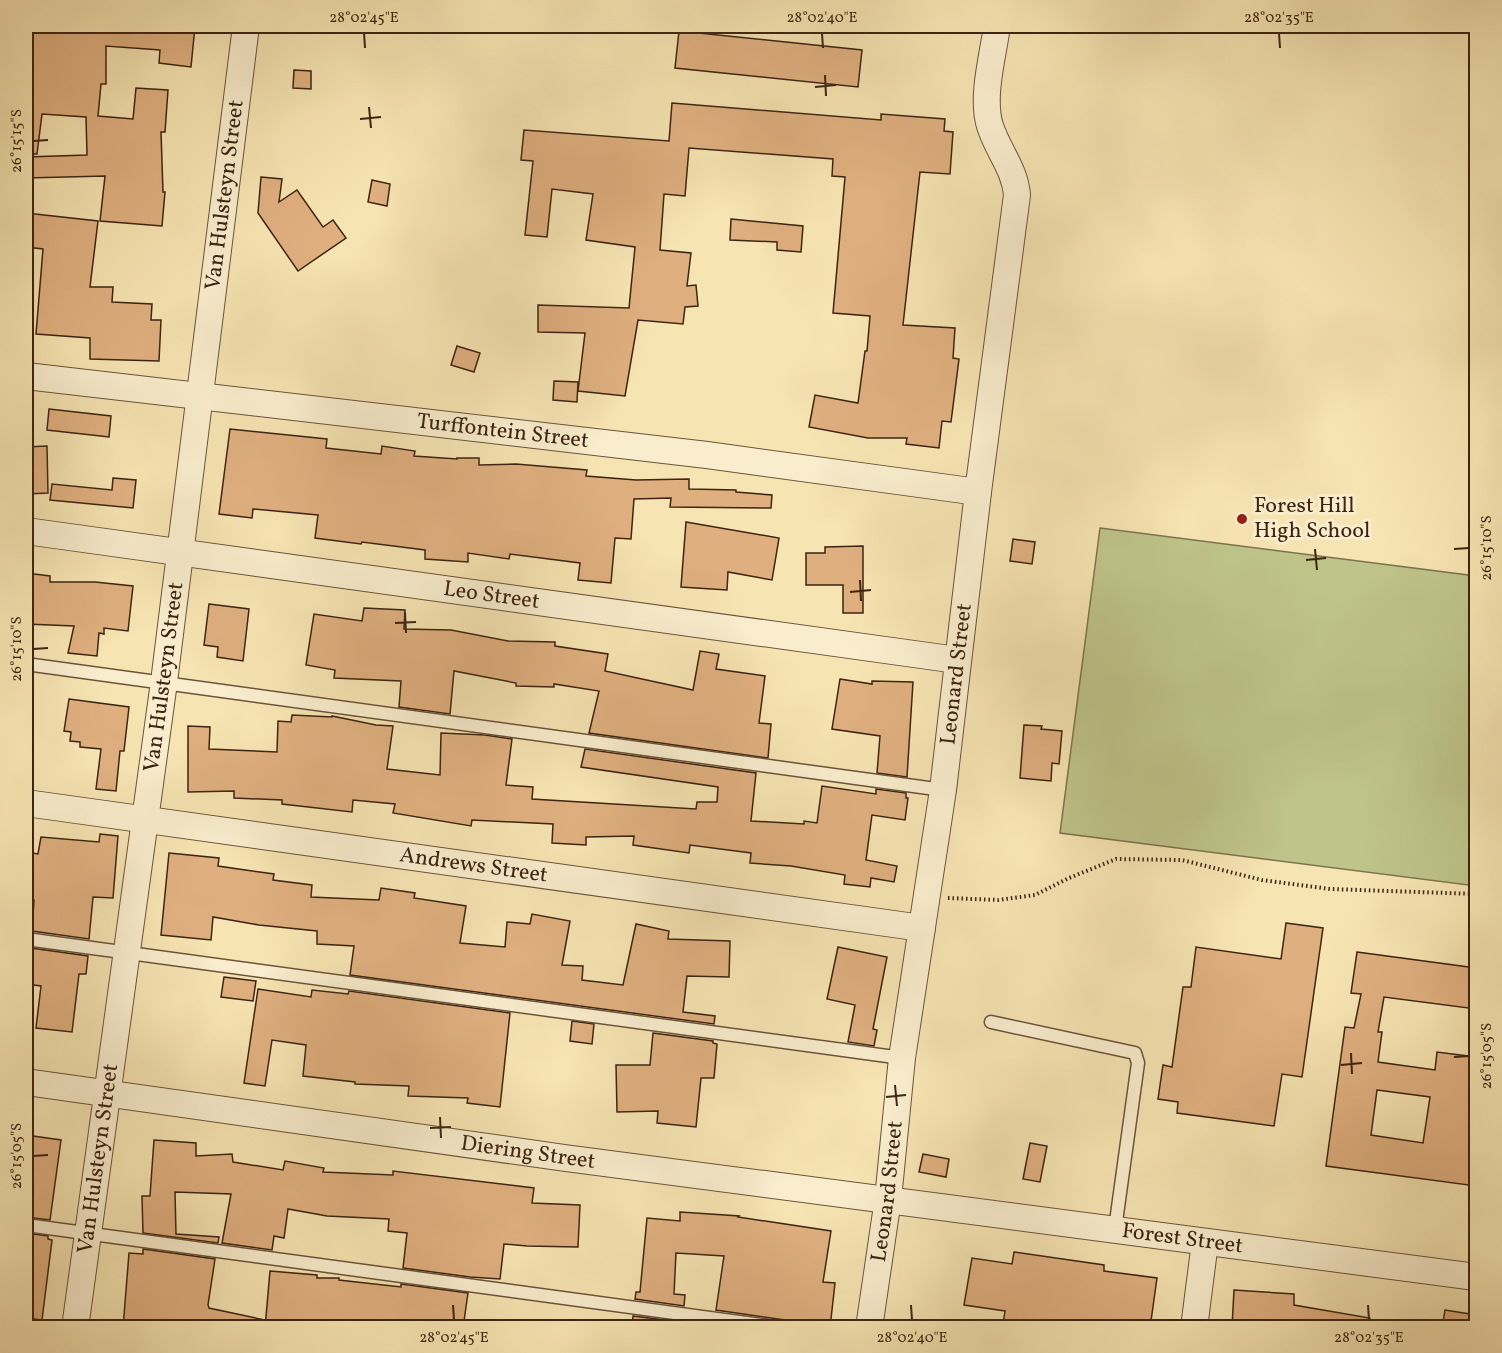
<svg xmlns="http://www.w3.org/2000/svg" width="1502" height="1353" viewBox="0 0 1502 1353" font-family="Vollkorn,serif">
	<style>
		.green { fill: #bec48a; stroke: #7e744e; stroke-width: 1.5 }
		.building { fill: #dfaf7f; stroke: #3d2413; stroke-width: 1.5; fill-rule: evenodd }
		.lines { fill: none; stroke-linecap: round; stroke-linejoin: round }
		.lane-casing { stroke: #6b543b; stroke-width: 15 }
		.street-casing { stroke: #6b543b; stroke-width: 28 }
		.path { stroke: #3d2413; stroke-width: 4; stroke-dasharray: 1.5 3; stroke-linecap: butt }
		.lane { stroke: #f9edcd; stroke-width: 12 }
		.street { stroke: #f9edcd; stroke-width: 26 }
		.ticks { fill: none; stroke: #3d2413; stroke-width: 2 }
		.poi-dot { fill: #8f2418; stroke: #f9edcd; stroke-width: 2 }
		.labels { text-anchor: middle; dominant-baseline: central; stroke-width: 6; stroke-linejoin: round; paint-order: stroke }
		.street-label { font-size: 22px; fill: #3d2413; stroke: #f9edcd }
		.poi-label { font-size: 22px; fill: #3d2413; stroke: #f9edcd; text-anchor: start }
		.neatline { fill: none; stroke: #3d2413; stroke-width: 2 }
		.ticks-label { font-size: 15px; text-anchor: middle; fill: #3d2413 }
	</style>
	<rect width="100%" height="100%" fill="#f6e4b2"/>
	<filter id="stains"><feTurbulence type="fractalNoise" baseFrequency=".00333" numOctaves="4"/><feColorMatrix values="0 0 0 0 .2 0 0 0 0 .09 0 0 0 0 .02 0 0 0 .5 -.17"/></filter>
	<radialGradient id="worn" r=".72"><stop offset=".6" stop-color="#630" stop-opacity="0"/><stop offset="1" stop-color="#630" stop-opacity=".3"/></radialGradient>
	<!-- green -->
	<path class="green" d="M 1100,528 L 1476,576 L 1476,886 L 1060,833 Z"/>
	<!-- building -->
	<path class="building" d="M 26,26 L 195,26 L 191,67 L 159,63 L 160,50 L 106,46 L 106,84 L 101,84 L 98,116 L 133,119 L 136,88 L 168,90 L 165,132 L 161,132 L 163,192 L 165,192 L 162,226 L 100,221 L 105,176 L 26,178 L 26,157 L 87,155 L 86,117 L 42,114 L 37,154 L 26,154 Z
		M 679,31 L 862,50 L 858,87 L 675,68 Z
		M 294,70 L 311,71 L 311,89 L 293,88 Z
		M 672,103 L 881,120 L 881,114 L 945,119 L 944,131 L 953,132 L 950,174 L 920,172 L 903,325 L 955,328 L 953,358 L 959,359 L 951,422 L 942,421 L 939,448 L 906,444 L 907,438 L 868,438 L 809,427 L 815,395 L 858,403 L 865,351 L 867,351 L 870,316 L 833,313 L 845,177 L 832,176 L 833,159 L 689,148 L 685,196 L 664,194 L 660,250 L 691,253 L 687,286 L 696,285 L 698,306 L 685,307 L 683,324 L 638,320 L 625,396 L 578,391 L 585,333 L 538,332 L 538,305 L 629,308 L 635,247 L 586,240 L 593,194 L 552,189 L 547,237 L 525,235 L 533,161 L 521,160 L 524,130 L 669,141 Z
		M 261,177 L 282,179 L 279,202 L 297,190 L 323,227 L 333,220 L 346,238 L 298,271 L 258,213 Z
		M 372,180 L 390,184 L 387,206 L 368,202 Z
		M 26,213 L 98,221 L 90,287 L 113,287 L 112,302 L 152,304 L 151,320 L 161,320 L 159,361 L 90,359 L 90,338 L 36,334 L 43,249 L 26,247 Z
		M 731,219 L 803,226 L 801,252 L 777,250 L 777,242 L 730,240 Z
		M 457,346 L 480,353 L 474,372 L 451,365 Z
		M 554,381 L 578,382 L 577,402 L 553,400 Z
		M 49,409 L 111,416 L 109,437 L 47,430 Z
		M 230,429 L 327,439 L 326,448 L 381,454 L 382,446 L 415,451 L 414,456 L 457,459 L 457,458 L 479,458 L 479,465 L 516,464 L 587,470 L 586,476 L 636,480 L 689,479 L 689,489 L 736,490 L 736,492 L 772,495 L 771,508 L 670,507 L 671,498 L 634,499 L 631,539 L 615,538 L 611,583 L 578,580 L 580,563 L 510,554 L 509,559 L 468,553 L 468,562 L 425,559 L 425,550 L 362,542 L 361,544 L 315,538 L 318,515 L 253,509 L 252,518 L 219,514 Z
		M 47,446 L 48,493 L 26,494 L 26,447 Z
		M 113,478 L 136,480 L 133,508 L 50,500 L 52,484 L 112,490 Z
		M 686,522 L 779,538 L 772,580 L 728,572 L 727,590 L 681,587 Z
		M 1013,539 L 1035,542 L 1032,564 L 1010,561 Z
		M 863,546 L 863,613 L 843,613 L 843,585 L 806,585 L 806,553 L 825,553 L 825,547 Z
		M 26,573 L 50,576 L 50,582 L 95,582 L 133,586 L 128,631 L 104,628 L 104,634 L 99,633 L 97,656 L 68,653 L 74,626 L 26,624 Z
		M 209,604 L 249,609 L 243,661 L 217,657 L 218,647 L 204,645 Z
		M 364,608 L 405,610 L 404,629 L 451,630 L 508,641 L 555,642 L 555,646 L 608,654 L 605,671 L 693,690 L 700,651 L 719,654 L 716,669 L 765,676 L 759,723 L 771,724 L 768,758 L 589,733 L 599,691 L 554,684 L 554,687 L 516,686 L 516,683 L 454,671 L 450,714 L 399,707 L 401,681 L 334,678 L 335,670 L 306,665 L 314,614 L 362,621 Z
		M 840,679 L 872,684 L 872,681 L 913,682 L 907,777 L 877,773 L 880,736 L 832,729 Z
		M 69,699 L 129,707 L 124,751 L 120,751 L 116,791 L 96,789 L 101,749 L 80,747 L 80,742 L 70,741 L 71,732 L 64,731 Z
		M 292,715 L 332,717 L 332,716 L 376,725 L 393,726 L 387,769 L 440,775 L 441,733 L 485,735 L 512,739 L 506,785 L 533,787 L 532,799 L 696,809 L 697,802 L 717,802 L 718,787 L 581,767 L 585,749 L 756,773 L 751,821 L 804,824 L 804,821 L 817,823 L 822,786 L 876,794 L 876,789 L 906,793 L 906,798 L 908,798 L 905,820 L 872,815 L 866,860 L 897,866 L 894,882 L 871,878 L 870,887 L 844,884 L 845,875 L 791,866 L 750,863 L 751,853 L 690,845 L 689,853 L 633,845 L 634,836 L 586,837 L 586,845 L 552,843 L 553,824 L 472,820 L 471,826 L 393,813 L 395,804 L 353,800 L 352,812 L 282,804 L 282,800 L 234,798 L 234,791 L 188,792 L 188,726 L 210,727 L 209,749 L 277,752 L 278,721 L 291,722 Z
		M 1024,725 L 1042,726 L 1041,729 L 1062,731 L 1059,764 L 1052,763 L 1051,781 L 1020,778 Z
		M 100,834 L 118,836 L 113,898 L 93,897 L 89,939 L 32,931 L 34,900 L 26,898 L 26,852 L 38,854 L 41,837 L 99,842 Z
		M 169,853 L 219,858 L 218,866 L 274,874 L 273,880 L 312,885 L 311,897 L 379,900 L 381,888 L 415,893 L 414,898 L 466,906 L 460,943 L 505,947 L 507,922 L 530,924 L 532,914 L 570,921 L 562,965 L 583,966 L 582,980 L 623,985 L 636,924 L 669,931 L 668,939 L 730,941 L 729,977 L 687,976 L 683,1012 L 715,1016 L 714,1024 L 350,975 L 354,946 L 317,944 L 317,931 L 259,925 L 213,917 L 211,940 L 161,935 Z
		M 1286,923 L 1323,928 L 1302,1077 L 1282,1074 L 1274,1126 L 1177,1113 L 1178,1102 L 1158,1099 L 1163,1065 L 1172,1067 L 1183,987 L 1191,987 L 1196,947 L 1281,959 Z
		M 838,947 L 887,957 L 873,1029 L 877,1030 L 874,1046 L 848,1042 L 855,1005 L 827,999 Z
		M 31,948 L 88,956 L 86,974 L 79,974 L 72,1032 L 36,1028 L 41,986 L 26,984 L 26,951 L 30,951 Z
		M 1357,952 L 1476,968 L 1476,1009 L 1384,997 L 1378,1032 L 1382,1032 L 1378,1062 L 1435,1070 L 1437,1052 L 1476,1057 L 1476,1186 L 1326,1166 L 1345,1027 L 1354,1028 L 1361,994 L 1351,993 ZM 1377,1090 L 1430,1097 L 1423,1143 L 1371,1135 Z
		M 224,977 L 256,981 L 253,1001 L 221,997 Z
		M 258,989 L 311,997 L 312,990 L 348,994 L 349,991 L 510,1013 L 500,1107 L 467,1103 L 468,1098 L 408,1096 L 409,1086 L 355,1084 L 355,1082 L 303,1076 L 306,1045 L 272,1040 L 265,1086 L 244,1083 Z
		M 572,1021 L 594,1024 L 592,1044 L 570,1041 Z
		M 653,1033 L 713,1041 L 713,1043 L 717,1044 L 714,1078 L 701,1078 L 696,1127 L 657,1123 L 658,1111 L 617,1112 L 616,1065 L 650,1065 Z
		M 26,1135 L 61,1140 L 50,1220 L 26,1217 Z
		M 154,1140 L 196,1143 L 196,1156 L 232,1154 L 233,1162 L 283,1170 L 285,1161 L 324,1168 L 323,1172 L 393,1175 L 393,1171 L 534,1188 L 532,1203 L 580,1205 L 578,1247 L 527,1246 L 504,1244 L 500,1279 L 470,1277 L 403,1268 L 407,1233 L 388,1231 L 389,1219 L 327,1216 L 288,1209 L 284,1238 L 274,1236 L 272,1250 L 222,1243 L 231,1194 L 175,1192 L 176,1234 L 219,1237 L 218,1243 L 143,1233 L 142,1196 L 150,1196 Z
		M 1030,1143 L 1047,1146 L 1040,1182 L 1023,1179 Z
		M 923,1154 L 949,1159 L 946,1177 L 919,1172 Z
		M 680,1212 L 739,1216 L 738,1217 L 831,1231 L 823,1282 L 835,1283 L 830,1328 L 792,1326 L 785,1320 L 716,1310 L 724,1256 L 676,1253 L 674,1294 L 685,1295 L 684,1306 L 635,1299 L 636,1292 L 640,1292 L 647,1218 L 680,1221 Z
		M 26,1233 L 48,1236 L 48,1239 L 52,1240 L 42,1320 L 26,1318 Z
		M 143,1249 L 215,1259 L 208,1305 L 209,1308 L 265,1320 L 264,1328 L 123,1328 L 129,1253 L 143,1254 Z
		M 1014,1252 L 1104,1265 L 1104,1271 L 1157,1278 L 1150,1328 L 1026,1328 L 1003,1324 L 1005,1311 L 964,1305 L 972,1258 L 1012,1264 Z
		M 270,1271 L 317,1275 L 317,1278 L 339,1278 L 339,1280 L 401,1287 L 401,1284 L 468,1293 L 463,1328 L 265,1328 Z
		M 1234,1290 L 1294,1294 L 1294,1305 L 1370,1318 L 1369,1328 L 1232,1327 Z
		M 1445,1310 L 1476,1315 L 1476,1328 L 1442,1328 Z
		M 633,1316 L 681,1322 L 680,1328 L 632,1328 Z"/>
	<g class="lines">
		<defs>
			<path id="lane" d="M 26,664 L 943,790
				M 26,939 L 902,1058
				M 991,1022 L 1135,1053 L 1138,1063 L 1115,1229
				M 26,1225 L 784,1328"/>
			<g id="street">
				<path id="s1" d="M 26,376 L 707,455 L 978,492"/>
				<path id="s2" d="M 26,531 L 957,660"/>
				<path id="s3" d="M 26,803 L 922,928"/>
				<path id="s4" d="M 26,1082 L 565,1158 L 1476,1277"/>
				<path id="s5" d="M 75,1328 L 164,682 L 246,26"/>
				<path id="s6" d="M 869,1328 L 888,1199 L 902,1058 L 943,790 L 978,492 L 1017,195 C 1015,169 998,151 990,126 C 981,97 993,56 997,26"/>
				<path d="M 1194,1328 L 1205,1242"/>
			</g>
		</defs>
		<!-- lane casing -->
		<use href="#lane" class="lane-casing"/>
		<!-- street casing -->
		<use href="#street" class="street-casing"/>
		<!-- path -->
		<path class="path" d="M 948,898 L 998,900 L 1035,895 L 1069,878 L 1116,859 L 1182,860 L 1262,880 L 1330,889 L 1476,894"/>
		<!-- lane -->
		<use href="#lane" class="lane"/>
		<!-- street -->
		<use href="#street" class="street"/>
	</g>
	<!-- ticks -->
	<path class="ticks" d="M 364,33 L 365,48M 822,33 L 823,48M 1279,33 L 1280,48M 825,75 L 826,96M 815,87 L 836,85M 369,107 L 371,128M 360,119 L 381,117M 33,141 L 48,140M 1315,549 L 1317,570M 1454,549 L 1469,548M 1306,560 L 1326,558M 860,580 L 861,601M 850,592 L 871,590M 405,612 L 406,633M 395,623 L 416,622M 33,649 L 48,648M 1351,1053 L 1352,1074M 1454,1057 L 1469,1056M 1341,1065 L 1362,1063M 895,1085 L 897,1106M 886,1097 L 906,1095M 440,1117 L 441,1138M 430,1128 L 451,1127M 33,1156 L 48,1155M 453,1305 L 454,1320M 911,1305 L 912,1320M 1368,1305 L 1369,1320"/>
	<!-- markers -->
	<circle class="poi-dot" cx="1242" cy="519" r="6"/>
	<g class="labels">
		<!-- street labels -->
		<g class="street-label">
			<text stroke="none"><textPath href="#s5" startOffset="1143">Van Hulsteyn Street</textPath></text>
			<text stroke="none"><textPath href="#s1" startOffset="480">Turffontein Street</textPath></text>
			<text stroke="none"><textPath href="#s2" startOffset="470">Leo Street</textPath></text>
			<text stroke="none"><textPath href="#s6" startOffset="660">Leonard Street</textPath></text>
			<text stroke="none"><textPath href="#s5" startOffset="657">Van Hulsteyn Street</textPath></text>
			<text stroke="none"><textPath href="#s3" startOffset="452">Andrews Street</textPath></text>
			<text stroke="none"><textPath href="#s4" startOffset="507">Diering Street</textPath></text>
			<text stroke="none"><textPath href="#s5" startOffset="171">Van Hulsteyn Street</textPath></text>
			<text stroke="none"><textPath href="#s6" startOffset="138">Leonard Street</textPath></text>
			<text stroke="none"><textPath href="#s4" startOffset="1167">Forest Street</textPath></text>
		</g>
		<!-- poi labels -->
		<g class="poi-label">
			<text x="1254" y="506">Forest Hill<tspan x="1254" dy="25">High School</tspan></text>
		</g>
	</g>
	<!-- margin -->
	<rect width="1502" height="1353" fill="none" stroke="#f6e4b2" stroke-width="66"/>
	<rect x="33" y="33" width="1436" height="1287" class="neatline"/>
	<g class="ticks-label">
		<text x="364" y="22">28°02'45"E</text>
		<text x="822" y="22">28°02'40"E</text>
		<text x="1279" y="22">28°02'35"E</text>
		<text transform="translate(16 141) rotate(-90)" y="5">26°15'15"S</text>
		<text transform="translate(1486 548) rotate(-90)" y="5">26°15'10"S</text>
		<text transform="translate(16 649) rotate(-90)" y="5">26°15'10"S</text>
		<text transform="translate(1486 1056) rotate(-90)" y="5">26°15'05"S</text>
		<text transform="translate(16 1156) rotate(-90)" y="5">26°15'05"S</text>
		<text x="454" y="1342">28°02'45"E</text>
		<text x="912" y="1342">28°02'40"E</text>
		<text x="1369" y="1342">28°02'35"E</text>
	</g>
	<rect width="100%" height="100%" filter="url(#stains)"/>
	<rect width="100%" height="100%" fill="url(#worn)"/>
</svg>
